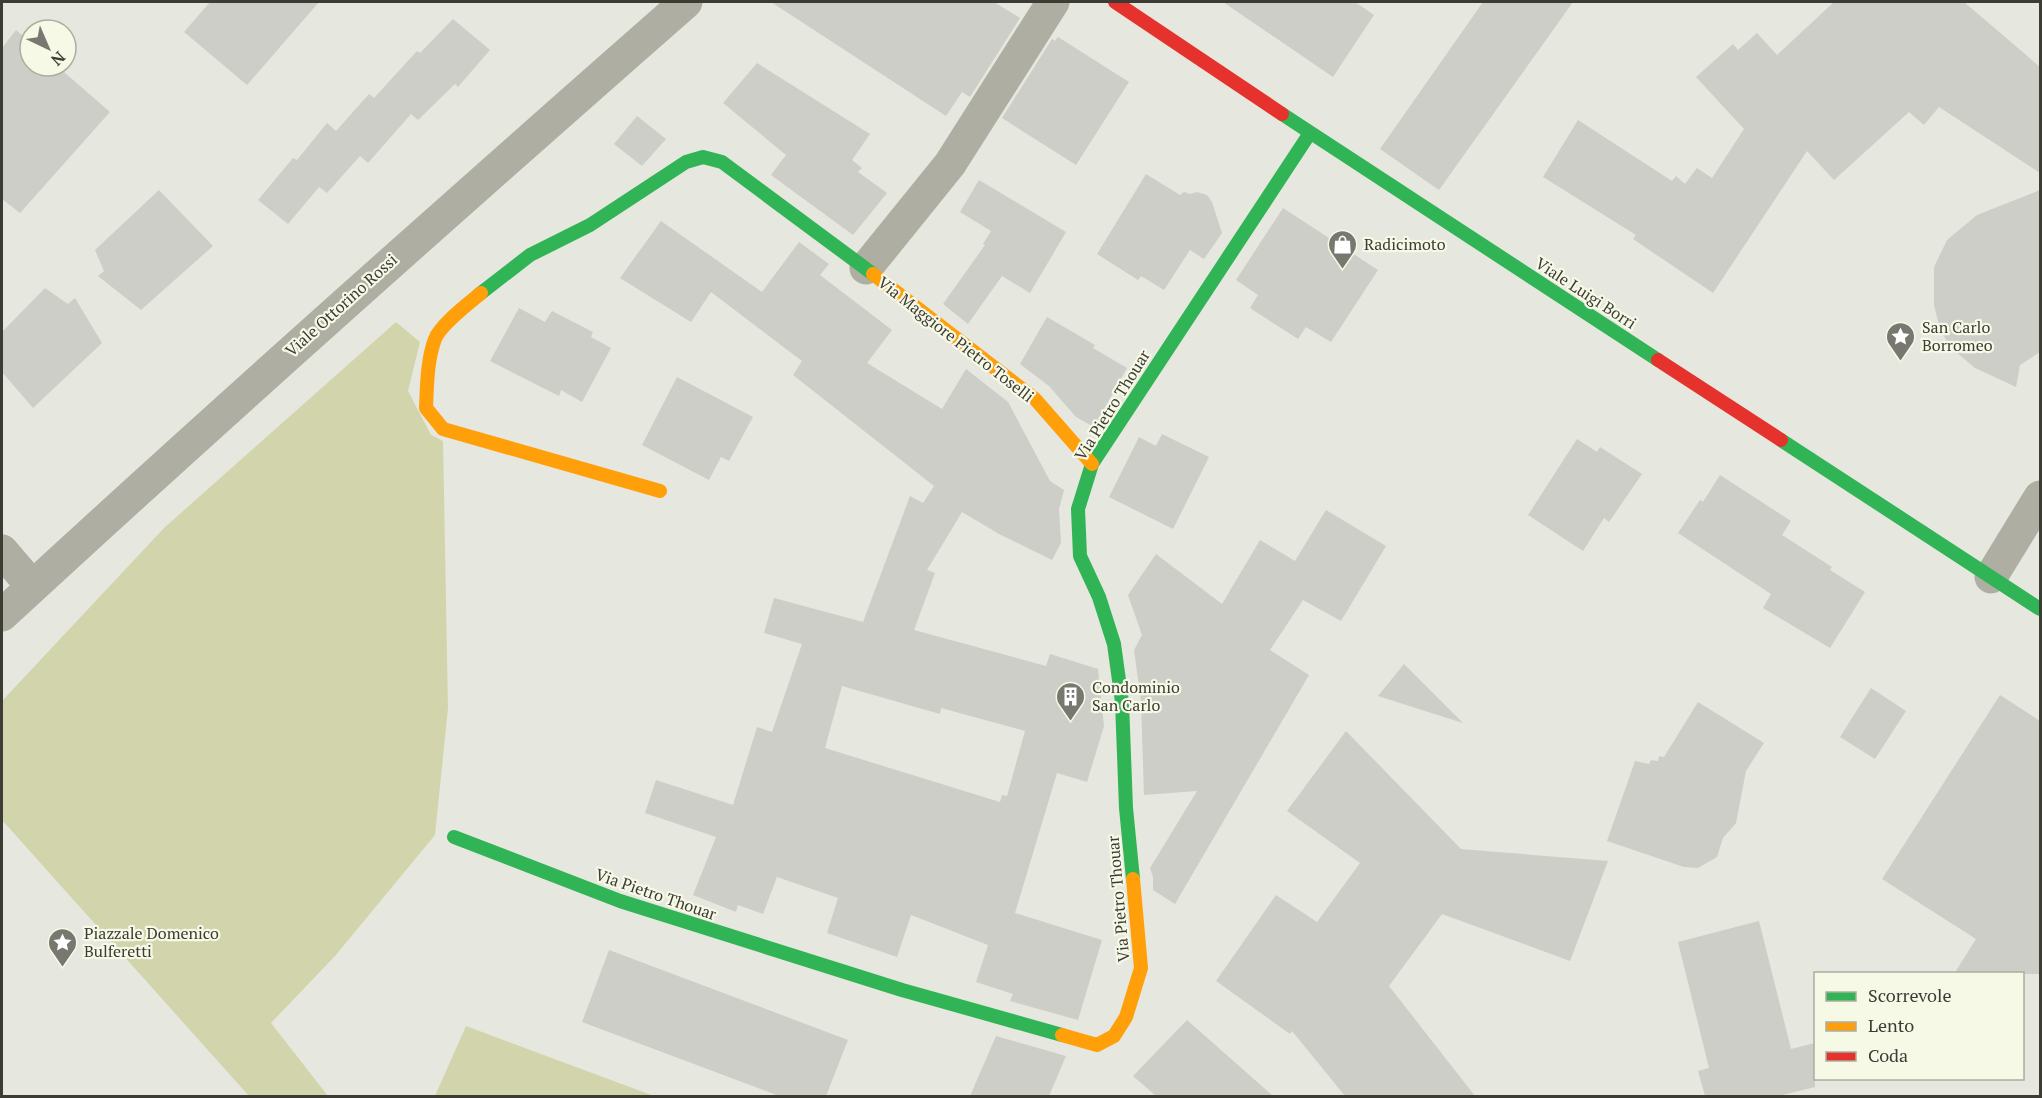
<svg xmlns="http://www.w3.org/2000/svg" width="2042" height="1098" viewBox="0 0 2042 1098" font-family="'PT Serif',serif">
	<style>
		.green { fill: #d2d5ab }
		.building { fill: #cdcec7; fill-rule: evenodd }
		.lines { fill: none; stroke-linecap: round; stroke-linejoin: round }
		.street { stroke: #aeafa2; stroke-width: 33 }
		.fast { stroke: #30b455; stroke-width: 14 }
		.slow { stroke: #ff9f0a; stroke-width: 14 }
		.jam { stroke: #e5322d; stroke-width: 14 }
		.labels { text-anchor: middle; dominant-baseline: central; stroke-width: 4.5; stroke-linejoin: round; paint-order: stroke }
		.poi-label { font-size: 16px; fill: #3c3c35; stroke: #f7f9e7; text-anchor: start }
		.street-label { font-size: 16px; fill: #3c3c35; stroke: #f7f9e7 }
	</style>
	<rect width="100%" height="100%" fill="#e6e7de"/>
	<!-- green -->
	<path class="green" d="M 396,322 L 420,342 L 408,391 L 431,435 L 443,441 L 448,708 L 435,835 L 335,956 L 271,1023 L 328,1096 L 249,1096 L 2,820 L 2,701 L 164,528 Z
		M 466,1026 L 654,1096 L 435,1096 Z"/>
	<!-- building -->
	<path class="building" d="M 210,2 L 319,2 L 247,85 L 184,32 Z
		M 771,2 L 994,2 L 1020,18 L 970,97 L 962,92 L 946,116 Z
		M 1223,2 L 1355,2 L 1374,15 L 1333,77 Z
		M 1483,2 L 1573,2 L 1439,190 L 1380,149 Z
		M 1834,2 L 1964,2 L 2040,67 L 2040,173 L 1939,107 L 1924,125 L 1909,112 L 1834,180 L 1807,151 L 1713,293 L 1633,239 L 1636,235 L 1543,177 L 1578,120 L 1672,181 L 1676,176 L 1685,184 L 1697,168 L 1712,178 L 1744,129 L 1696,77 L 1733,44 L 1738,50 L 1757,33 L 1777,55 Z
		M 453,19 L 490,50 L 458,87 L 455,84 L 418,120 L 411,114 L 368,163 L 360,156 L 327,193 L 319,187 L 288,224 L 258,200 L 293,158 L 297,160 L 327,123 L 336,131 L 369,94 L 374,98 L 417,51 L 420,53 Z
		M 16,30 L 30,42 L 30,66 L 57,66 L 110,112 L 20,213 L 2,199 L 2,48 Z
		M 1058,37 L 1129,82 L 1076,165 L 1002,118 L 1052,39 L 1055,41 Z
		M 757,63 L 870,134 L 852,160 L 862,168 L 858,172 L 887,193 L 853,235 L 771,175 L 786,155 L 723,103 Z
		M 637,116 L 666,139 L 642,166 L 614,144 Z
		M 1146,174 L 1180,195 L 1184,192 L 1190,194 L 1197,192 L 1207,195 L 1212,202 L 1222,233 L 1204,259 L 1190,250 L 1164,290 L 1141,276 L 1138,280 L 1097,254 Z
		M 979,180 L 1066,232 L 1030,293 L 1002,276 L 968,324 L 943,304 L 985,245 L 983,244 L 991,231 L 960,212 Z
		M 159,190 L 213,246 L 141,310 L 98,276 L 104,271 L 95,250 Z
		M 2040,190 L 2040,352 L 2020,365 L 2016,387 L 1975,368 L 1950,347 L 1940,329 L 1934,305 L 1934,267 L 1947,240 L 1977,215 Z
		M 1283,208 L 1378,270 L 1331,342 L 1306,327 L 1298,339 L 1250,308 L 1258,295 L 1236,280 Z
		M 661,221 L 762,292 L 799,242 L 829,264 L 820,275 L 892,330 L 867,363 L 942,409 L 966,369 L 1008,402 L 1050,481 L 1064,490 L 1059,509 L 1061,543 L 1052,560 L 999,534 L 962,512 L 927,570 L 935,573 L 914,630 L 1046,666 L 1050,654 L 1098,669 L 1104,726 L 1087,782 L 1057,773 L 1015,913 L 1102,940 L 1078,1020 L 1010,1001 L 1013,994 L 976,982 L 988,945 L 911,915 L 897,957 L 827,933 L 838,898 L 777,877 L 763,914 L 738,905 L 736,912 L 693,895 L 716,837 L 645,813 L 656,780 L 733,805 L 757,727 L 772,732 L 802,644 L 764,633 L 774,598 L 863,622 L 910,496 L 923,503 L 934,486 L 793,375 L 802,361 L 711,292 L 691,322 L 620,278 ZM 842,686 L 940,714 L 941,708 L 1025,731 L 1007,796 L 1002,795 L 1000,802 L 825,748 Z
		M 45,288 L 68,304 L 75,298 L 102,343 L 33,408 L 2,372 L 2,332 Z
		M 519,308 L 545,322 L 552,311 L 593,332 L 591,337 L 611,348 L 582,402 L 561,390 L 559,396 L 490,361 Z
		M 1047,317 L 1095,345 L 1093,348 L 1127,368 L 1094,427 L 1076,417 L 1049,386 L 1020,364 Z
		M 677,377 L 753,417 L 729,461 L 721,457 L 709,480 L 642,445 Z
		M 1162,434 L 1209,457 L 1173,529 L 1109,497 L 1139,437 L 1156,446 Z
		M 1577,439 L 1597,452 L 1600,447 L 1642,474 L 1609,522 L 1604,518 L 1583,551 L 1528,515 Z
		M 1720,475 L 1791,521 L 1782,535 L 1832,567 L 1830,570 L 1865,592 L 1830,648 L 1763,608 L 1771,594 L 1678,533 L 1700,500 L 1703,502 Z
		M 1326,510 L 1386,546 L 1341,621 L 1303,600 L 1270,650 L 1309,675 L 1175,904 L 1153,890 L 1153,877 L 1150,868 L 1197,791 L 1144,795 L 1141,701 L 1134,650 L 1142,635 L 1128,595 L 1156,554 L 1222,604 L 1260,540 L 1295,561 Z
		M 1404,664 L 1463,723 L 1378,696 Z
		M 1871,688 L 1906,711 L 1875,759 L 1840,737 Z
		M 2000,695 L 2040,721 L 2040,974 L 1954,974 L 1976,939 L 1882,879 Z
		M 1698,702 L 1764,743 L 1746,771 L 1736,823 L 1723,838 L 1717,857 L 1698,868 L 1684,867 L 1607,841 L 1635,761 L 1649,764 L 1651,760 L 1658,761 L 1659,756 L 1664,757 Z
		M 1346,731 L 1461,849 L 1608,861 L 1570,961 L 1442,914 L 1389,986 L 1475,1096 L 1345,1096 L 1292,1031 L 1290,1034 L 1216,981 L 1276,895 L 1317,922 L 1360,863 L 1287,811 Z
		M 1759,921 L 1791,1049 L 1815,1043 L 1815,1087 L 1779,1096 L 1705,1096 L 1698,1071 L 1709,1068 L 1678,942 Z
		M 609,950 L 848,1040 L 826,1096 L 779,1096 L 582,1022 Z
		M 1187,1020 L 1273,1096 L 1156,1096 L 1133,1076 Z
		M 996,1036 L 1066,1056 L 1049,1096 L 970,1096 Z"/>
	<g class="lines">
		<!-- street -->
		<path class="street" d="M 866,268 L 950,164 L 1053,2
			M 2,551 L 32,586
			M 1991,577 L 2040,497
			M 2,615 C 227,407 456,204 686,2"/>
		<!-- fast -->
		<path class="fast" d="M 1282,114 L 1658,360
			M 481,293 L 530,255 L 590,225 L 686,162 L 703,157 L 722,162 L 873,274
			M 1781,440 L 2040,609
			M 454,837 L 620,901 L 902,990 L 1062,1035
			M 1133,879 L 1126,808 L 1122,702 L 1114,644 L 1099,597 L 1080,556 L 1078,509 L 1092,464 L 1310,133"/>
		<!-- slow -->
		<path class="slow" d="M 873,274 L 1035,399 L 1092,464
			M 481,293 C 469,303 440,325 435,339 C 427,360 427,386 426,408 L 443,429 L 660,491
			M 1062,1035 L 1097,1045 L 1114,1036 L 1126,1017 L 1141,968 L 1133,879"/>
		<!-- jam -->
		<path class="jam" d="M 1115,2 L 1282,114
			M 1658,360 L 1781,440"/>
	</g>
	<!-- icons -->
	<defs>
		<symbol id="shop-pin" viewBox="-11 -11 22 30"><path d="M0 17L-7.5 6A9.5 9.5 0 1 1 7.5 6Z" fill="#787870" stroke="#f7f9e7"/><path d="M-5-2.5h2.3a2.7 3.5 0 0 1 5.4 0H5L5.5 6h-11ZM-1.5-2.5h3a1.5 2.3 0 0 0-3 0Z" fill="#fff"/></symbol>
		<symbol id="sight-pin" viewBox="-11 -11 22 30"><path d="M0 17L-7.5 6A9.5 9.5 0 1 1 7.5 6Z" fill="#787870" stroke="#f7f9e7"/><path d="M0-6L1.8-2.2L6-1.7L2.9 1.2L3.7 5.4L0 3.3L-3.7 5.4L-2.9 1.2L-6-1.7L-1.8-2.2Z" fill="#fff"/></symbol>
		<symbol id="building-pin" viewBox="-11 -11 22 30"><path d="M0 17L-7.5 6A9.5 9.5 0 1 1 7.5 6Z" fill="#787870" stroke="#f7f9e7"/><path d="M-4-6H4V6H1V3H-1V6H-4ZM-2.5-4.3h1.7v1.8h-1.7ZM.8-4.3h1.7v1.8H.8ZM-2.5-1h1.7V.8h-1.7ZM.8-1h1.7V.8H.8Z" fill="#fff"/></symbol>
	</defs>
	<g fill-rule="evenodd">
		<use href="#shop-pin" x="1326" y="228" width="33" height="45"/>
		<use href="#sight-pin" x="1884" y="320" width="33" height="45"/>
		<use href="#building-pin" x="1054" y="680" width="33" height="45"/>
		<use href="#sight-pin" x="46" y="926" width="33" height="45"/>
	</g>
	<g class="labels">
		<!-- poi labels -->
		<g class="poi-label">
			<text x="1364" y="244">Radicimoto</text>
			<text x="1922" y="327">San Carlo<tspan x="1922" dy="18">Borromeo</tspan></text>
			<text x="1092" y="687">Condominio<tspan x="1092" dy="18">San Carlo</tspan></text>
			<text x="84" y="933">Piazzale Domenico<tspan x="84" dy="18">Bulferetti</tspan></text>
		</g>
		<!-- street labels -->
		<g class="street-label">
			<text transform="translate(1586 293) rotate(33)">Viale Luigi Borri</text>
			<text transform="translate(341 305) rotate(-42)">Viale Ottorino Rossi</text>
			<text transform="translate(956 339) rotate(38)">Via Maggiore Pietro Toselli</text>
			<text transform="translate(1112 405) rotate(-58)">Via Pietro Thouar</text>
			<text transform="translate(656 894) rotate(19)">Via Pietro Thouar</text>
			<text transform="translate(1118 899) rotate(-95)">Via Pietro Thouar</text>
		</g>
	</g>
	<!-- border -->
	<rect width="2042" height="1098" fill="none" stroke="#3c3c35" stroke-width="6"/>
	<!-- legend -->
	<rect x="1814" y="972" width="210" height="108" fill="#f7f9e7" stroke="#acada0" stroke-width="1.5"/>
	<rect x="1826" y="992" width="30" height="9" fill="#30b455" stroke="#acada0" stroke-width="1.5"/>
	<text x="1868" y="1002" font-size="18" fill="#3c3c35">Scorrevole</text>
	<rect x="1826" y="1022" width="30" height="9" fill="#ff9f0a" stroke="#acada0" stroke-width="1.5"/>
	<text x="1868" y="1032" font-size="18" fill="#3c3c35">Lento</text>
	<rect x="1826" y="1052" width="30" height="9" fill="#e5322d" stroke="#acada0" stroke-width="1.5"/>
	<text x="1868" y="1062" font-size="18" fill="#3c3c35">Coda</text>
	<!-- north arrow -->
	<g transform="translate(48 48) rotate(136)"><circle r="28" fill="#f7f9e7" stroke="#acada0" stroke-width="1.5"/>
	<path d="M0-4.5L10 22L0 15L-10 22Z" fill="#787870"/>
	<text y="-9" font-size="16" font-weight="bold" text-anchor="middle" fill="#3c3c35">N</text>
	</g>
</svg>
